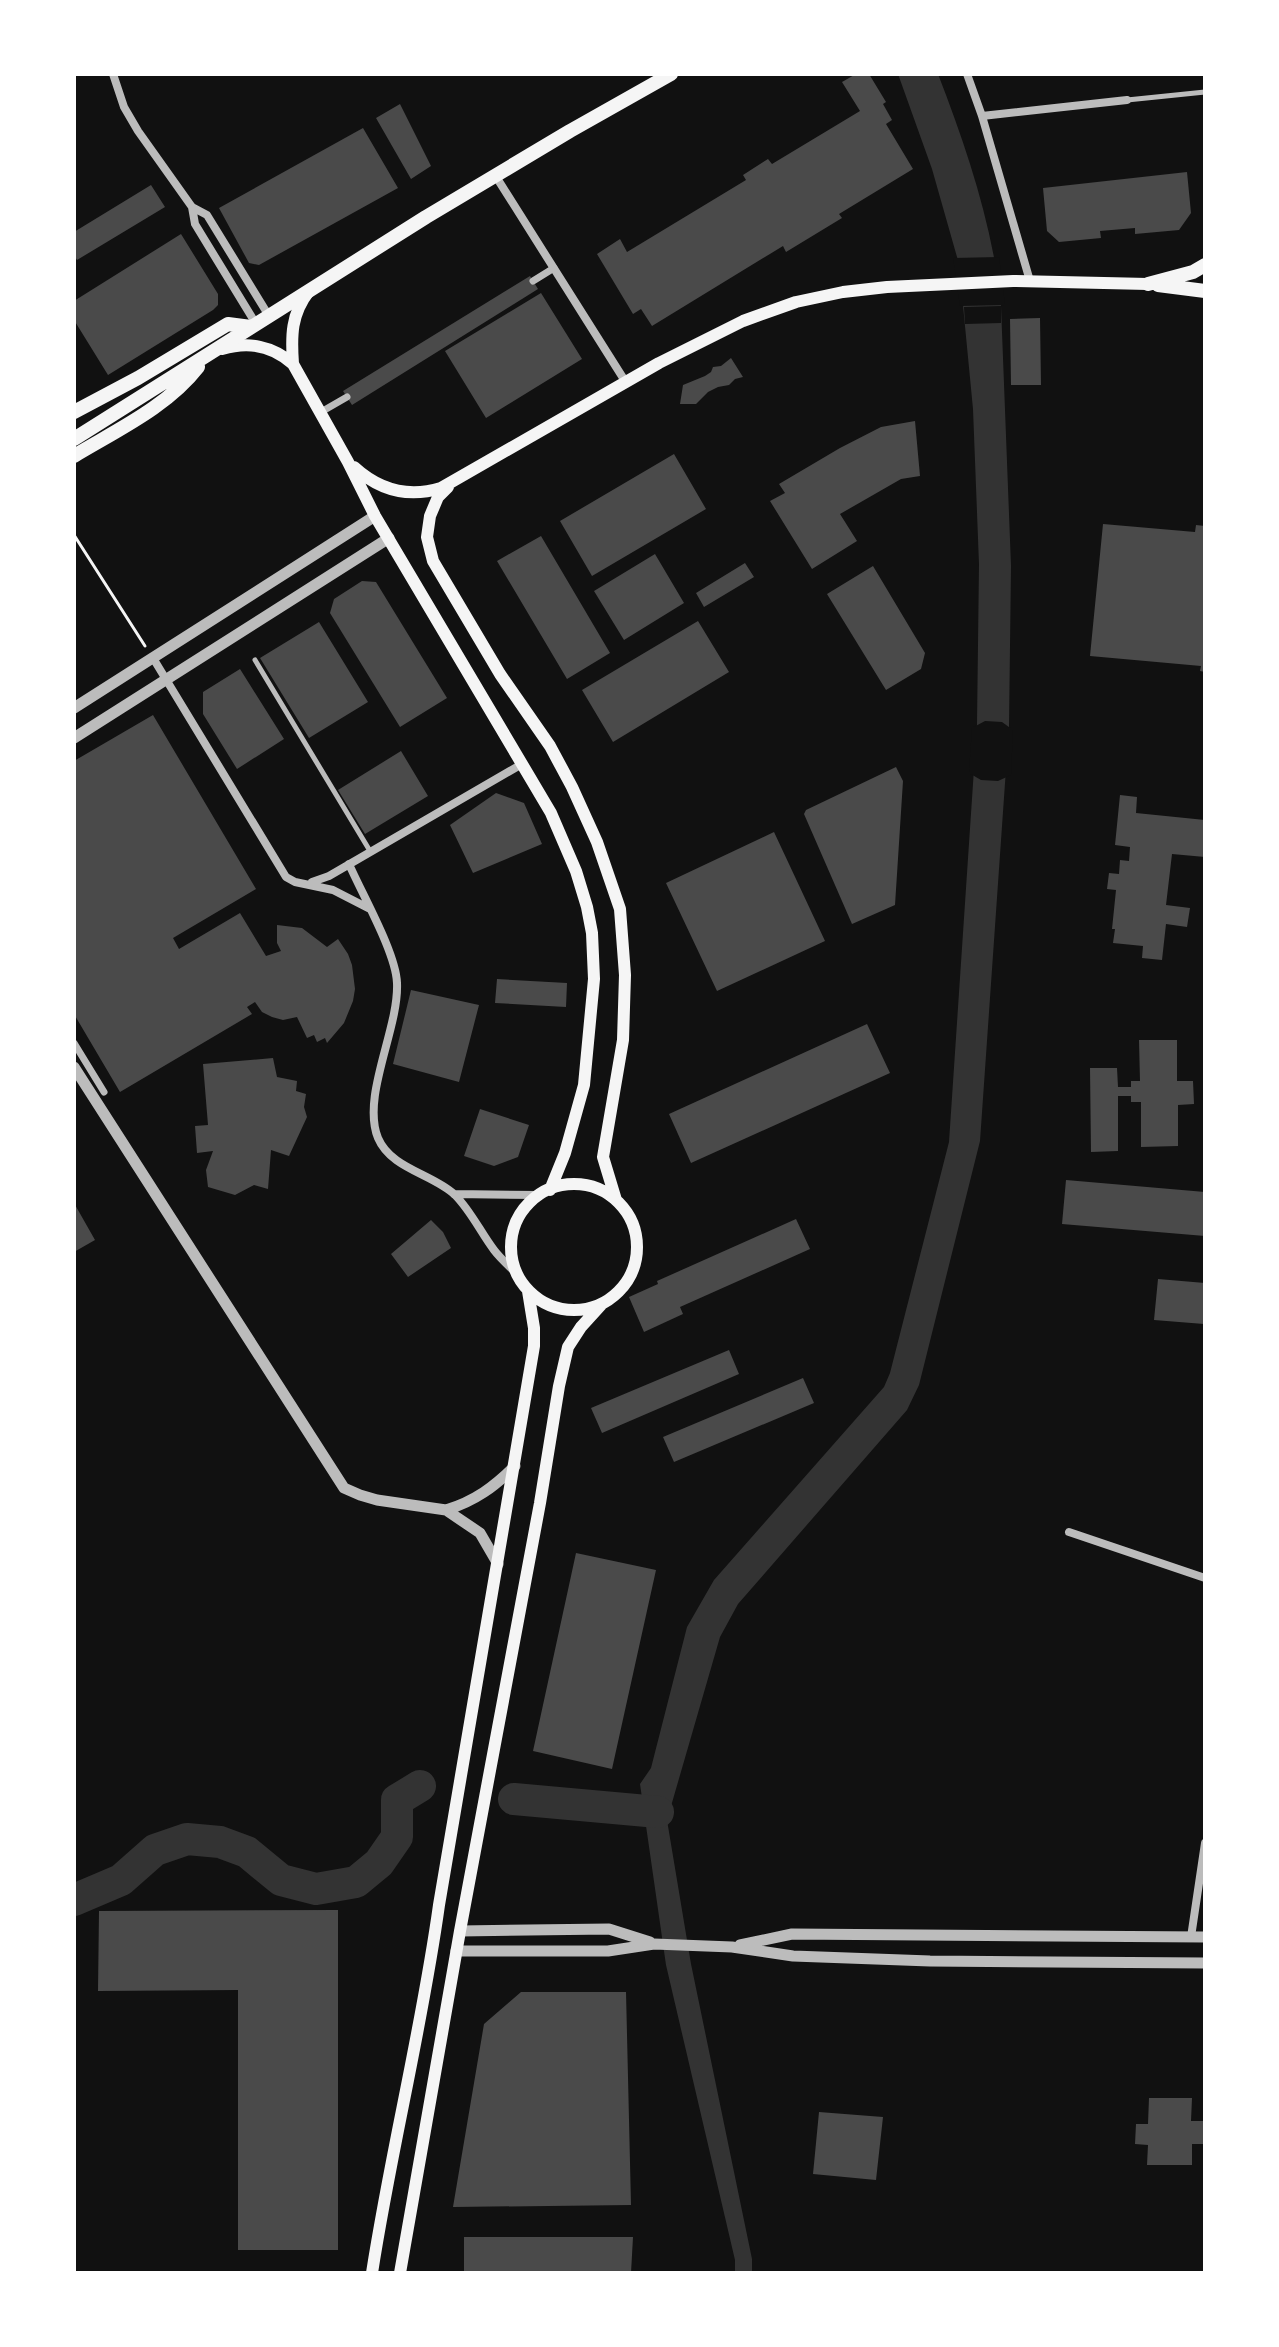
<svg xmlns="http://www.w3.org/2000/svg" width="1279" height="2347" viewBox="0 0 1279 2347" font-family="'Alegreya Sans',sans-serif">
	<style>
		.water { fill: #333 }
		.pier { fill: #111 }
		.lines { fill: none; stroke-linecap: round; stroke-linejoin: round }
		.river { stroke: #333; stroke-width: 32 }
		.building { fill: #4a4a4a }
		.path { stroke: #f5f5f5; stroke-width: 3 }
		.service { stroke: #bcbcbc; stroke-width: 5 }
		.pedestrian { stroke: #bcbcbc; stroke-width: 7 }
		.minor { stroke: #bcbcbc; stroke-width: 8 }
		.tertiary { stroke: #bcbcbc; stroke-width: 11 }
		.secondary { stroke: #f5f5f5; stroke-width: 12 }
		.primary { stroke: #f5f5f5; stroke-width: 14 }
	</style>
	<rect width="100%" height="100%" fill="#111"/>
	<!-- water -->
	<path class="water" d="M 898,74 L 938,74 C 967,149 993,226 1001,306 L 1011,566 L 1009,726 L 980,1141 L 919,1385 L 907,1410 L 738,1604 L 720,1637 L 667,1820 L 691,1964 L 752,2259 L 752,2273 L 735,2273 L 735,2260 L 666,1965 L 640,1784 L 651,1768 L 687,1627 L 714,1580 L 884,1387 L 890,1373 L 949,1142 L 977,724 L 979,564 L 973,409 L 959,264 L 932,169 Z"/>
	<!-- pier -->
	<path class="pier" d="M 999,257 L 1005,305 L 960,306 L 953,258 Z
		M 1001,306 L 1001,323 L 965,324 L 964,307 Z
		M 985,721 L 1002,722 L 1013,730 L 1011,775 L 998,781 L 981,780 L 969,773 L 972,728 Z"/>
	<g class="lines">
		<!-- river -->
		<path class="river" d="M 514,1799 L 658,1812
			M 74,1900 L 121,1880 L 155,1850 L 187,1839 L 220,1842 L 247,1852 L 281,1880 L 316,1889 L 356,1882 L 379,1863 L 397,1837 L 397,1800 L 420,1786"/>
	</g>
	<!-- building -->
	<path class="building" d="M 856,74 L 869,74 L 886,102 L 883,104 L 892,120 L 886,124 L 913,169 L 839,214 L 842,218 L 786,252 L 783,246 L 652,326 L 641,309 L 633,314 L 597,254 L 620,239 L 627,252 L 746,180 L 743,175 L 768,159 L 772,164 L 860,111 L 842,82 Z
		M 400,104 L 431,166 L 411,179 L 376,118 Z
		M 363,128 L 398,188 L 259,265 L 249,263 L 219,208 Z
		M 1187,172 L 1191,213 L 1179,230 L 1135,234 L 1135,228 L 1100,231 L 1101,238 L 1059,242 L 1047,231 L 1043,188 Z
		M 151,185 L 165,207 L 77,260 L 74,255 L 74,232 Z
		M 181,234 L 218,294 L 218,305 L 213,310 L 108,375 L 74,320 L 74,301 Z
		M 530,276 L 538,289 L 352,405 L 343,391 Z
		M 541,293 L 582,359 L 486,418 L 445,351 Z
		M 1040,318 L 1041,385 L 1011,385 L 1010,319 Z
		M 731,358 L 743,377 L 735,379 L 729,385 L 718,387 L 708,392 L 696,404 L 680,404 L 683,385 L 705,376 L 711,372 L 713,367 L 721,366 Z
		M 915,421 L 920,476 L 901,479 L 840,514 L 857,541 L 812,569 L 770,501 L 785,493 L 779,484 L 840,448 L 881,427 Z
		M 674,454 L 706,509 L 592,576 L 560,521 Z
		M 1103,524 L 1195,532 L 1196,525 L 1205,526 L 1205,672 L 1200,671 L 1201,666 L 1090,656 Z
		M 541,536 L 610,653 L 567,679 L 497,561 Z
		M 655,554 L 684,603 L 624,640 L 594,591 Z
		M 745,563 L 754,577 L 704,607 L 696,593 Z
		M 873,566 L 925,653 L 921,669 L 886,690 L 827,594 Z
		M 362,581 L 376,582 L 447,698 L 400,727 L 330,613 L 334,599 Z
		M 698,621 L 729,672 L 613,742 L 582,690 Z
		M 319,622 L 368,702 L 309,738 L 260,658 Z
		M 240,669 L 284,739 L 237,769 L 203,714 L 203,692 Z
		M 153,715 L 256,889 L 173,938 L 179,949 L 240,913 L 266,956 L 281,951 L 277,943 L 277,925 L 302,928 L 327,947 L 338,939 L 348,954 L 352,965 L 355,989 L 353,1001 L 344,1023 L 327,1043 L 325,1038 L 317,1042 L 314,1035 L 307,1038 L 297,1017 L 283,1020 L 272,1017 L 262,1012 L 255,1002 L 247,1007 L 252,1014 L 120,1092 L 74,1014 L 74,761 Z
		M 401,751 L 428,796 L 365,834 L 338,790 Z
		M 896,767 L 903,781 L 895,905 L 852,924 L 804,814 L 806,810 Z
		M 496,793 L 524,803 L 542,844 L 473,873 L 450,825 Z
		M 1120,795 L 1137,797 L 1136,813 L 1205,820 L 1205,857 L 1172,854 L 1166,905 L 1190,908 L 1187,927 L 1166,924 L 1162,960 L 1142,958 L 1143,946 L 1113,943 L 1115,929 L 1112,929 L 1116,890 L 1107,889 L 1109,873 L 1119,874 L 1120,860 L 1129,861 L 1130,847 L 1115,845 Z
		M 774,832 L 825,941 L 717,991 L 666,883 Z
		M 497,979 L 567,983 L 566,1007 L 495,1003 Z
		M 411,990 L 479,1005 L 459,1082 L 393,1064 Z
		M 867,1024 L 890,1073 L 691,1163 L 669,1114 Z
		M 1139,1040 L 1177,1040 L 1177,1081 L 1193,1081 L 1194,1104 L 1178,1105 L 1178,1146 L 1141,1147 L 1141,1102 L 1131,1102 L 1131,1096 L 1118,1096 L 1118,1151 L 1091,1152 L 1090,1068 L 1117,1068 L 1118,1087 L 1131,1087 L 1131,1081 L 1140,1081 Z
		M 273,1058 L 277,1077 L 297,1081 L 296,1091 L 306,1094 L 304,1107 L 307,1117 L 289,1156 L 271,1150 L 268,1189 L 254,1185 L 235,1195 L 208,1187 L 206,1170 L 213,1151 L 197,1153 L 195,1126 L 208,1125 L 203,1064 Z
		M 480,1109 L 529,1125 L 518,1157 L 494,1166 L 464,1156 Z
		M 1066,1180 L 1205,1192 L 1205,1236 L 1062,1224 Z
		M 74,1203 L 95,1240 L 74,1252 Z
		M 796,1219 L 810,1249 L 680,1307 L 683,1314 L 644,1332 L 629,1297 L 658,1284 L 657,1281 Z
		M 431,1220 L 443,1232 L 451,1248 L 408,1277 L 391,1254 Z
		M 1158,1279 L 1205,1283 L 1204,1324 L 1154,1320 Z
		M 729,1350 L 739,1374 L 602,1433 L 591,1408 Z
		M 803,1378 L 814,1403 L 674,1462 L 663,1437 Z
		M 576,1553 L 656,1570 L 612,1769 L 533,1751 Z
		M 338,1910 L 338,2250 L 238,2250 L 238,1990 L 98,1991 L 99,1911 Z
		M 521,1992 L 626,1992 L 631,2205 L 453,2207 L 484,2024 Z
		M 1149,2098 L 1192,2098 L 1191,2121 L 1205,2121 L 1205,2144 L 1192,2144 L 1192,2165 L 1147,2165 L 1148,2145 L 1135,2144 L 1136,2124 L 1148,2124 Z
		M 819,2112 L 883,2117 L 876,2180 L 813,2174 Z
		M 464,2237 L 633,2237 L 631,2273 L 464,2273 Z"/>
	<g class="lines">
		<!-- path -->
		<path class="path" d="M 74,535 L 145,646"/>
		<!-- service -->
		<path class="service" d="M 1127,100 L 1205,92
			M 255,660 L 370,851"/>
		<!-- pedestrian -->
		<path class="pedestrian" d="M 533,281 L 554,268
			M 321,412 L 347,397
			M 74,1043 L 104,1092"/>
		<!-- minor -->
		<path class="minor" d="M 113,74 L 124,107 L 138,131 L 192,207 L 207,215 L 269,316
			M 967,74 L 982,116 L 1030,281
			M 982,116 L 1127,100
			M 495,175 L 625,381
			M 192,207 L 195,224 L 256,324
			M 153,658 L 286,877 L 295,882 L 333,890 L 370,909
			M 349,864 C 362,894 396,953 397,983 C 399,1029 361,1096 378,1138 C 391,1169 433,1174 455,1195 C 471,1211 481,1233 494,1250 C 500,1258 508,1265 515,1272
			M 312,882 L 329,876 L 522,764
			M 454,1194 L 540,1195
			M 1069,1532 L 1205,1578
			M 1191,1937 L 1205,1843"/>
		<!-- tertiary -->
		<path class="tertiary" d="M 74,708 L 375,516
			M 74,738 L 389,538
			M 74,1067 L 344,1488 L 360,1495 L 377,1500 L 446,1510 L 480,1533 L 498,1564
			M 446,1510 C 475,1501 494,1487 515,1466
			M 460,1931 L 609,1929 L 650,1942
			M 740,1945 L 792,1934 L 1205,1937
			M 456,1951 L 608,1951 L 654,1944 L 732,1947 L 793,1956 L 930,1961 L 1205,1963"/>
		<!-- secondary -->
		<path class="secondary" d="M 222,349 C 248,341 273,346 293,364 L 348,462 L 375,516 L 551,813 L 576,871 L 587,907 L 592,933 L 594,979 L 584,1085 L 565,1153 L 550,1190
			M 293,364 C 291,336 291,314 309,291
			M 354,467 C 379,490 408,498 441,488 L 659,363 L 743,321 L 796,302 L 843,292 L 887,287 L 951,284 L 1013,281 L 1148,284
			M 448,487 L 438,497 L 430,516 L 427,537 L 433,561 L 500,674 L 550,746 L 572,787 L 597,842 L 620,909 L 625,975 L 623,1040 L 603,1157 L 616,1200
			M511 1247a63 63 0 1 1 126 0a63 63 0 1 1-126 0Z
			M 372,2273 C 391,2150 422,2028 439,1905 L 534,1346 L 534,1328 L 528,1291
			M 400,2273 L 460,1931 L 540,1503 L 559,1386 L 568,1347 L 581,1327 L 601,1305"/>
		<!-- primary -->
		<path class="primary" d="M 1148,284 L 1193,272 L 1205,265
			M 1158,285 L 1205,291
			M 74,412 L 138,378 L 228,324 L 251,327
			M 74,439 L 426,217 L 570,131 L 671,74
			M 74,456 C 117,430 167,407 198,367"/>
	</g>
	<!-- border -->
	<rect width="1279" height="2347" fill="none" stroke="#ffffff" stroke-width="152"/>
</svg>
